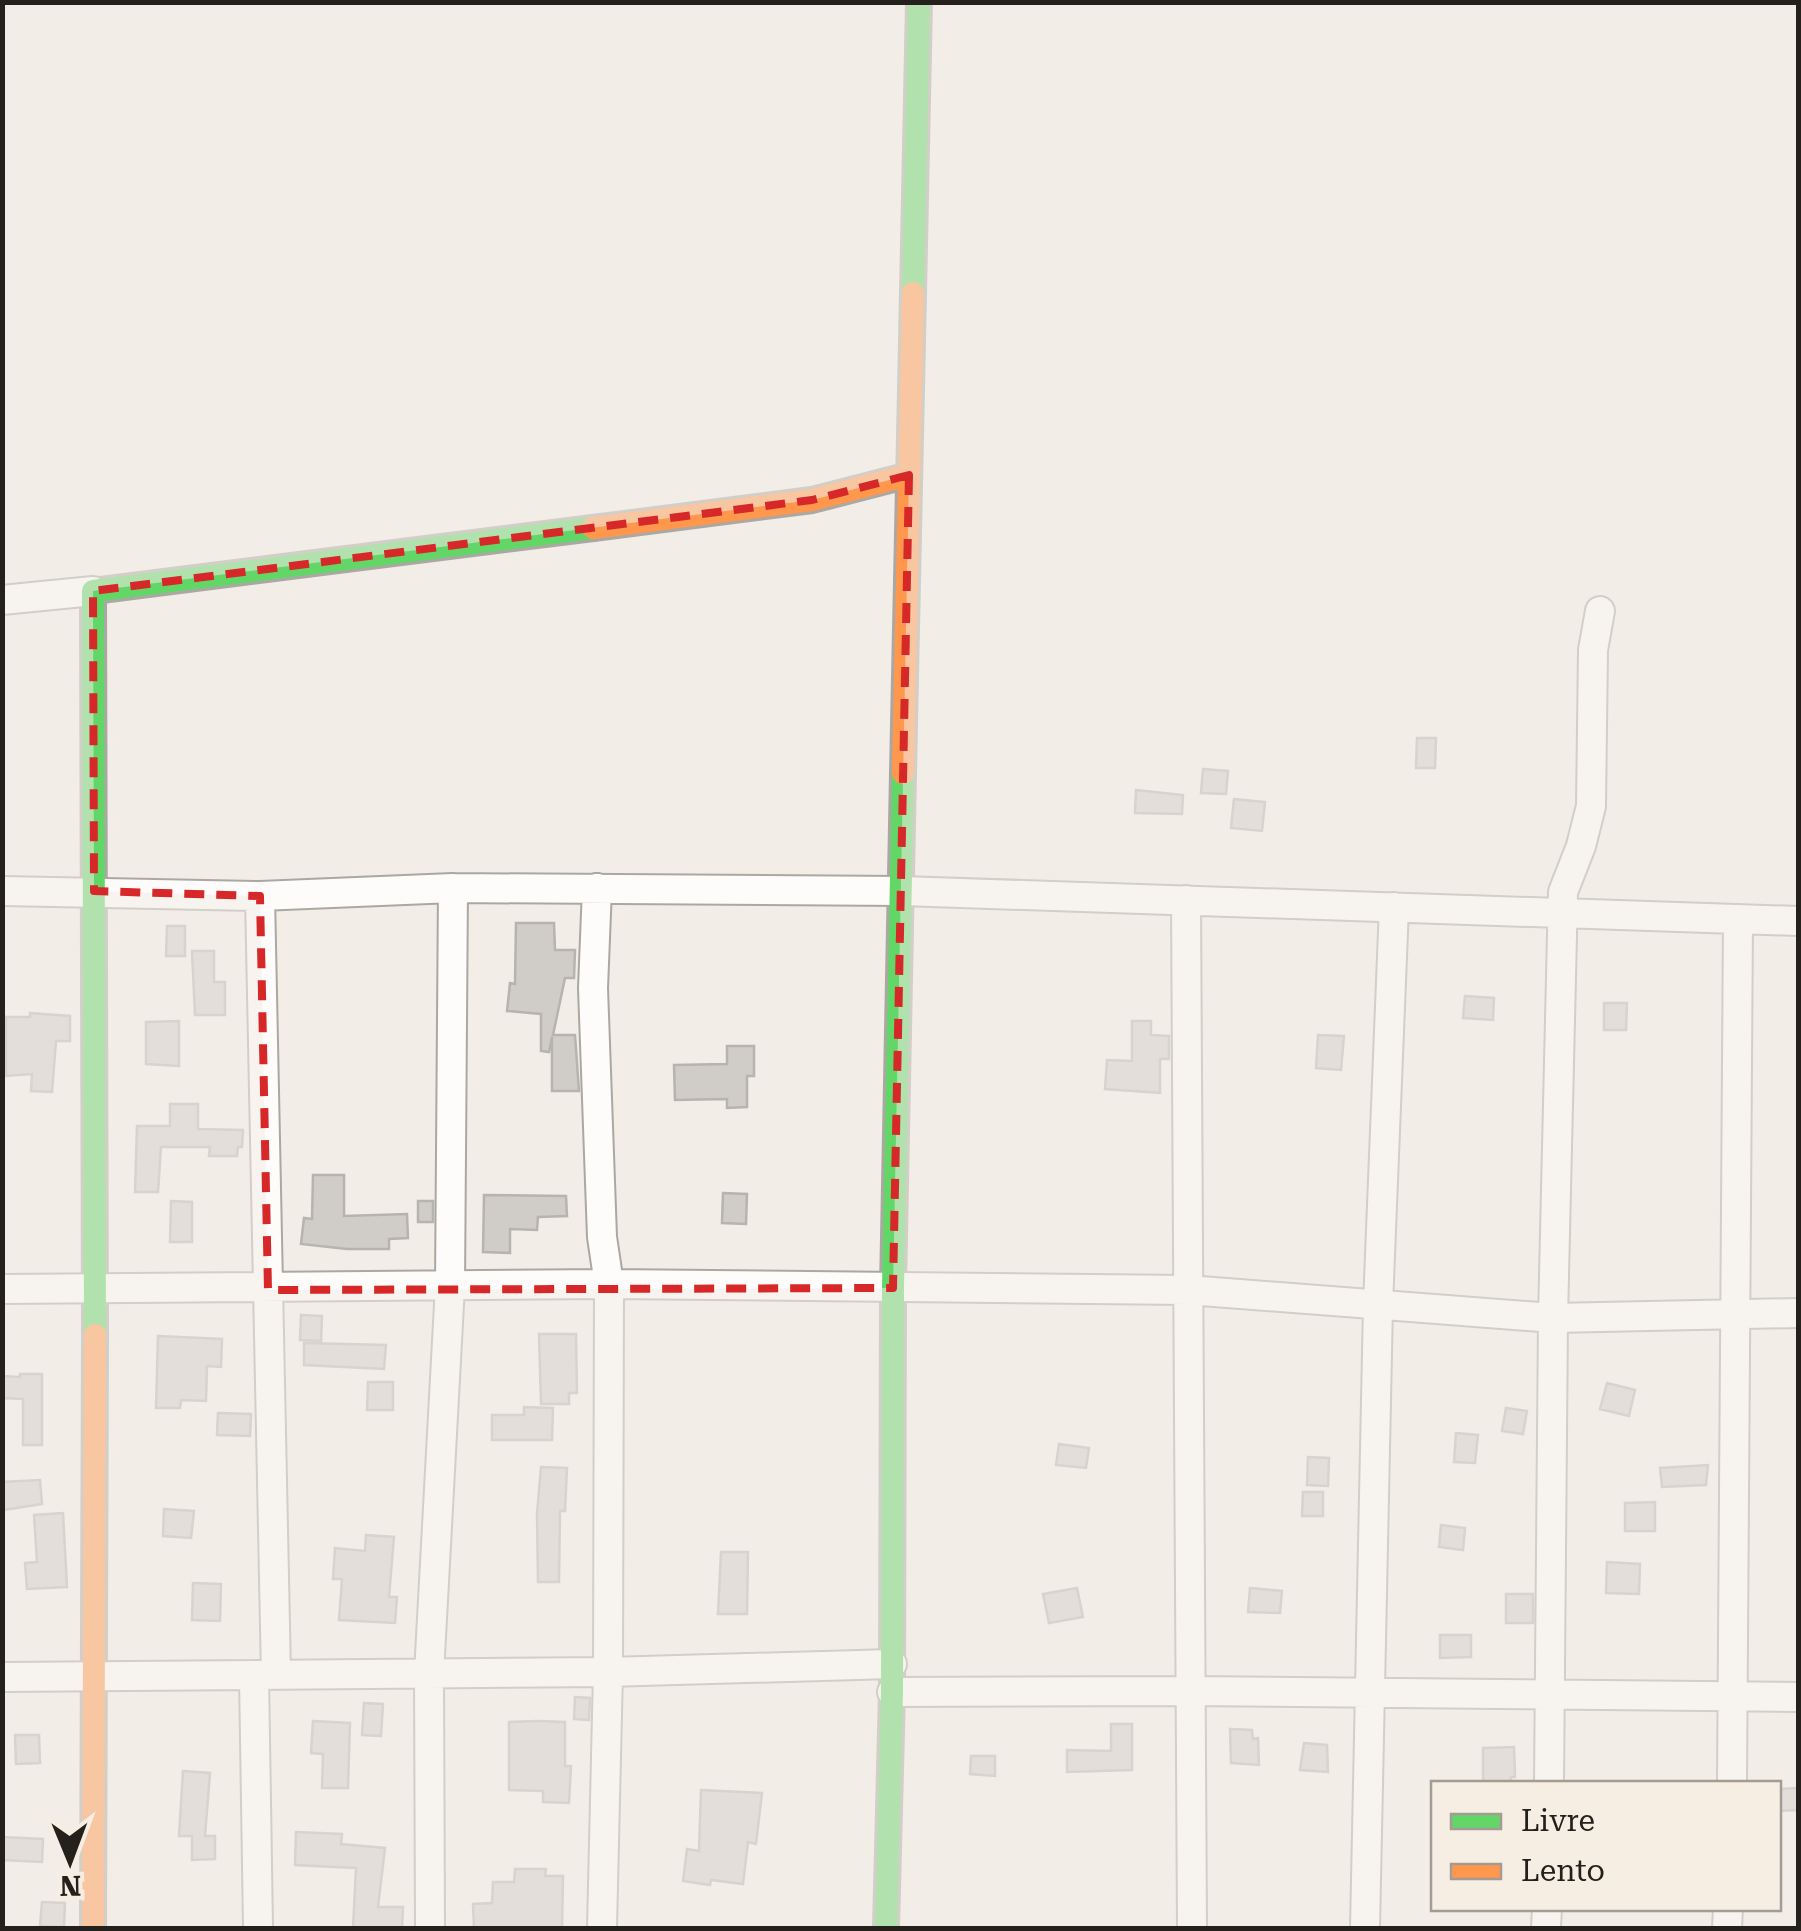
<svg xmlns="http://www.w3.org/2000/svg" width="1801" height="1931" viewBox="0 0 1801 1931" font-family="'Roboto Serif',serif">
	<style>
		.building { fill: #d0cdc8; stroke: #b7b3af; stroke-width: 2.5 }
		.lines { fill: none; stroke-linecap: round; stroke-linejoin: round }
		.street-casing { stroke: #aba8a3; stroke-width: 32 }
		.fast-casing { stroke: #aba8a3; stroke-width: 28 }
		.slow-casing { stroke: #aba8a3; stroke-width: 28 }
		.street { stroke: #fdfcfb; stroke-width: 28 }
		.fast { stroke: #63d668; stroke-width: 22 }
		.slow { stroke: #ff974d; stroke-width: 22 }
		.marked { fill: none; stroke: #d62828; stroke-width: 8; stroke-dasharray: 20 12; stroke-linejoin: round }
	</style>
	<rect width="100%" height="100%" fill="#f2ede7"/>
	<!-- building -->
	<path class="building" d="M 1417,738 L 1436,738 L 1435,768 L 1416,768 Z
		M 1203,769 L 1228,771 L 1226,794 L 1201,793 Z
		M 1136,790 L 1183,795 L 1182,814 L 1135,813 Z
		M 1234,799 L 1265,802 L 1262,831 L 1231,828 Z
		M 516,923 L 554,923 L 555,950 L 575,950 L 574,978 L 565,978 L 553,1035 L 575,1035 L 579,1091 L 552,1091 L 552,1037 L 549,1052 L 541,1051 L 541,1014 L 507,1011 L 510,983 L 515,984 Z
		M 167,926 L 185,926 L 185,956 L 166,956 Z
		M 192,951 L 214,951 L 214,982 L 225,982 L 225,1015 L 195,1015 Z
		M 1465,996 L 1494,998 L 1493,1020 L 1463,1018 Z
		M 1604,1003 L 1627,1003 L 1626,1030 L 1604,1030 Z
		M 30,1013 L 70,1016 L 70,1041 L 56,1041 L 52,1092 L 31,1091 L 32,1074 L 6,1076 L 6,1017 L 30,1017 Z
		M 179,1021 L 179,1066 L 146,1064 L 146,1022 Z
		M 1132,1021 L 1151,1021 L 1151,1035 L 1169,1036 L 1169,1059 L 1160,1059 L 1160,1093 L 1105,1089 L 1107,1060 L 1132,1061 Z
		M 1318,1035 L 1344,1036 L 1341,1070 L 1316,1068 Z
		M 727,1046 L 754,1046 L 754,1076 L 747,1076 L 747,1107 L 727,1108 L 727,1099 L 675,1100 L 674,1065 L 727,1064 Z
		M 170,1104 L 198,1104 L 198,1129 L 243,1130 L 242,1147 L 238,1147 L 237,1156 L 209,1156 L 210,1147 L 161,1147 L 158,1192 L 135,1192 L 137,1126 L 170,1126 Z
		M 313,1175 L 344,1175 L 344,1216 L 407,1214 L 408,1238 L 389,1239 L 389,1249 L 347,1249 L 301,1244 L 304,1218 L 312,1219 Z
		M 723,1193 L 747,1194 L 746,1224 L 722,1223 Z
		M 484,1195 L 566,1196 L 567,1216 L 538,1217 L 537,1230 L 510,1229 L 510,1253 L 483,1252 Z
		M 171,1201 L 192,1202 L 192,1242 L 170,1242 Z
		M 418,1201 L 433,1201 L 433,1222 L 418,1222 Z
		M 301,1315 L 322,1316 L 321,1341 L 300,1340 Z
		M 539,1334 L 576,1334 L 577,1393 L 569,1393 L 569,1404 L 541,1404 Z
		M 158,1336 L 222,1339 L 221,1367 L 207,1366 L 206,1401 L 181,1400 L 180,1408 L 156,1408 Z
		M 304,1343 L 386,1345 L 384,1369 L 304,1365 Z
		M 20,1374 L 42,1374 L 42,1445 L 23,1445 L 23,1399 L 2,1398 L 2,1376 L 20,1377 Z
		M 368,1382 L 393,1382 L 393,1410 L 367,1410 Z
		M 1607,1383 L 1635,1390 L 1629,1416 L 1600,1409 Z
		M 524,1407 L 553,1408 L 552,1440 L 492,1440 L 492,1415 L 524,1415 Z
		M 1506,1408 L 1527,1411 L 1523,1434 L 1502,1431 Z
		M 218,1413 L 251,1414 L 250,1436 L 217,1435 Z
		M 1456,1433 L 1478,1435 L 1475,1463 L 1454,1462 Z
		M 1059,1444 L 1089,1448 L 1086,1468 L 1056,1465 Z
		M 1308,1457 L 1329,1458 L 1328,1486 L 1307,1485 Z
		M 1708,1465 L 1706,1485 L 1662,1487 L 1660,1468 Z
		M 541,1467 L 567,1468 L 565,1511 L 560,1511 L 559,1582 L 538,1582 L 537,1514 Z
		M 40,1480 L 42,1504 L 4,1510 L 2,1482 Z
		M 1303,1492 L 1323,1492 L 1323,1516 L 1302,1516 Z
		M 1655,1502 L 1655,1531 L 1625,1531 L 1625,1503 Z
		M 164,1509 L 194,1511 L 191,1538 L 163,1536 Z
		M 63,1513 L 67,1587 L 27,1589 L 25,1563 L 37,1562 L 34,1515 Z
		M 1441,1525 L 1465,1528 L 1463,1550 L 1439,1547 Z
		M 366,1535 L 394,1537 L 389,1597 L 397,1597 L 395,1623 L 339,1620 L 342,1579 L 333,1579 L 335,1548 L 365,1551 Z
		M 721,1552 L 748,1552 L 747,1614 L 718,1614 Z
		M 1607,1562 L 1640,1564 L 1639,1594 L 1606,1593 Z
		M 193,1583 L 221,1584 L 220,1621 L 192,1620 Z
		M 1077,1588 L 1083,1617 L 1049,1623 L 1043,1594 Z
		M 1250,1588 L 1282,1591 L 1280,1613 L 1248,1612 Z
		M 1506,1594 L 1533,1594 L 1533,1623 L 1506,1623 Z
		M 1440,1635 L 1471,1635 L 1471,1657 L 1440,1658 Z
		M 575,1697 L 590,1698 L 589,1720 L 574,1719 Z
		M 364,1703 L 383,1704 L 381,1736 L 362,1735 Z
		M 313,1721 L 350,1723 L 348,1788 L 322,1788 L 323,1754 L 311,1753 Z
		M 538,1721 L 565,1722 L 565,1766 L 571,1766 L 569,1803 L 543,1802 L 543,1791 L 509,1790 L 509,1722 Z
		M 1111,1724 L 1132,1724 L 1132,1770 L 1067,1772 L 1067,1750 L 1111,1751 Z
		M 1230,1729 L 1252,1730 L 1253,1739 L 1258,1738 L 1259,1765 L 1231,1763 Z
		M 15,1735 L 39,1735 L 40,1763 L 16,1764 Z
		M 1304,1743 L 1327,1745 L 1328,1772 L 1300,1770 Z
		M 1514,1747 L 1515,1777 L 1511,1777 L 1511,1784 L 1483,1784 L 1483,1748 Z
		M 971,1756 L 995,1756 L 995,1776 L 970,1774 Z
		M 183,1771 L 210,1773 L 205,1836 L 215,1836 L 215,1859 L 192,1860 L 192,1836 L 179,1836 Z
		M 1798,1788 L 1798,1810 L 1778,1811 L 1778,1789 Z
		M 701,1790 L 762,1793 L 756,1844 L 748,1842 L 743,1884 L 711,1880 L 710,1885 L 683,1881 L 687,1849 L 699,1851 Z
		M 296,1832 L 342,1834 L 341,1844 L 385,1848 L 378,1907 L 403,1907 L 402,1928 L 353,1928 L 356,1868 L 295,1865 Z
		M 2,1837 L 43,1839 L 42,1862 L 2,1860 Z
		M 515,1869 L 546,1869 L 545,1876 L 563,1876 L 562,1928 L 474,1928 L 473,1904 L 492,1903 L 493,1882 L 514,1882 Z
		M 42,1902 L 65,1903 L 64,1927 L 40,1926 Z"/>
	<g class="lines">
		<defs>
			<path id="street" d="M 2,600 L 93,591
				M 597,888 L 593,988 L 602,1237 L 609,1284 L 608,1672 L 602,1928
				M 2,891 L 260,896 L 453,888 L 902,891 L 1798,921
				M 260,896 L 276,1675
				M 1186,900 L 1192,1928
				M 2,1289 L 609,1284 L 1188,1290 L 1553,1318 L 1798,1313
				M 254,1675 L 258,1928
				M 2,1677 L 608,1672 L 892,1664
				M 892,1692 L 1189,1691 L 1798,1697
				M 1549,1784 L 1553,1318 L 1563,892 L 1581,846 L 1591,806 L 1593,650 L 1600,611
				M 1732,1784 L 1738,919
				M 430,1928 L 429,1674 L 450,1286 L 453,888
				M 1365,1928 L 1378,1305 L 1394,907
				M 1546,1928 L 1547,1908
				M 1727,1928 L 1728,1908"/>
			<path id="fast" d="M 913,293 L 919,2
				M 95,1335 L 93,591 L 593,528
				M 886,1928 L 892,1692 L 893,1288 L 903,773"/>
			<path id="slow" d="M 593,528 L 812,500 L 909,475
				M 903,773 L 913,293
				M 93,1928 L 95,1335"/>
		</defs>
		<!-- street casing -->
		<use href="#street" class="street-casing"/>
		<!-- fast casing -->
		<use href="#fast" class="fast-casing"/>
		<!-- slow casing -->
		<use href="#slow" class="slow-casing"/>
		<!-- street -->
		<use href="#street" class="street"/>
		<!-- fast -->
		<use href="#fast" class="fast"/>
		<!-- slow -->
		<use href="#slow" class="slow"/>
	</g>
	<!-- marked area -->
	<path d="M0 0H1801V1931H0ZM 909,475 L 893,1288 L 268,1290 L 260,896 L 94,891 L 93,591 L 812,500 Z" fill="#f2ede7" fill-opacity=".55" fill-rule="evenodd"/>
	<path class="marked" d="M 909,475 L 893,1288 L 268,1290 L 260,896 L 94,891 L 93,591 L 812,500 Z"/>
	<!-- border -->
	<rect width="1801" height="1931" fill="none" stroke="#24211d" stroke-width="10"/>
	<!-- legend -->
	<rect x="1431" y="1781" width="350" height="130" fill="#f6eee3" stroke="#a29c94" stroke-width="2.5"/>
	<rect x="1451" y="1814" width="50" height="15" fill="#63d668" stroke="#a29c94" stroke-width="2.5"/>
	<text x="1521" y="1831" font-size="30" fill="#24211d">Livre</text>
	<rect x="1451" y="1864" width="50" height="15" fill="#ff974d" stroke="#a29c94" stroke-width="2.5"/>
	<text x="1521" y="1881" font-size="30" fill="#24211d">Lento</text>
	<!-- north arrow -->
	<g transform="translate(70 1861) rotate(179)" stroke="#f6eee3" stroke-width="8" paint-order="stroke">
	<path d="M0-8L18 38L0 25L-18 38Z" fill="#24211d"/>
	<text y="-15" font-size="28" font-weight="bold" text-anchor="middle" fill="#24211d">N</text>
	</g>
</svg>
